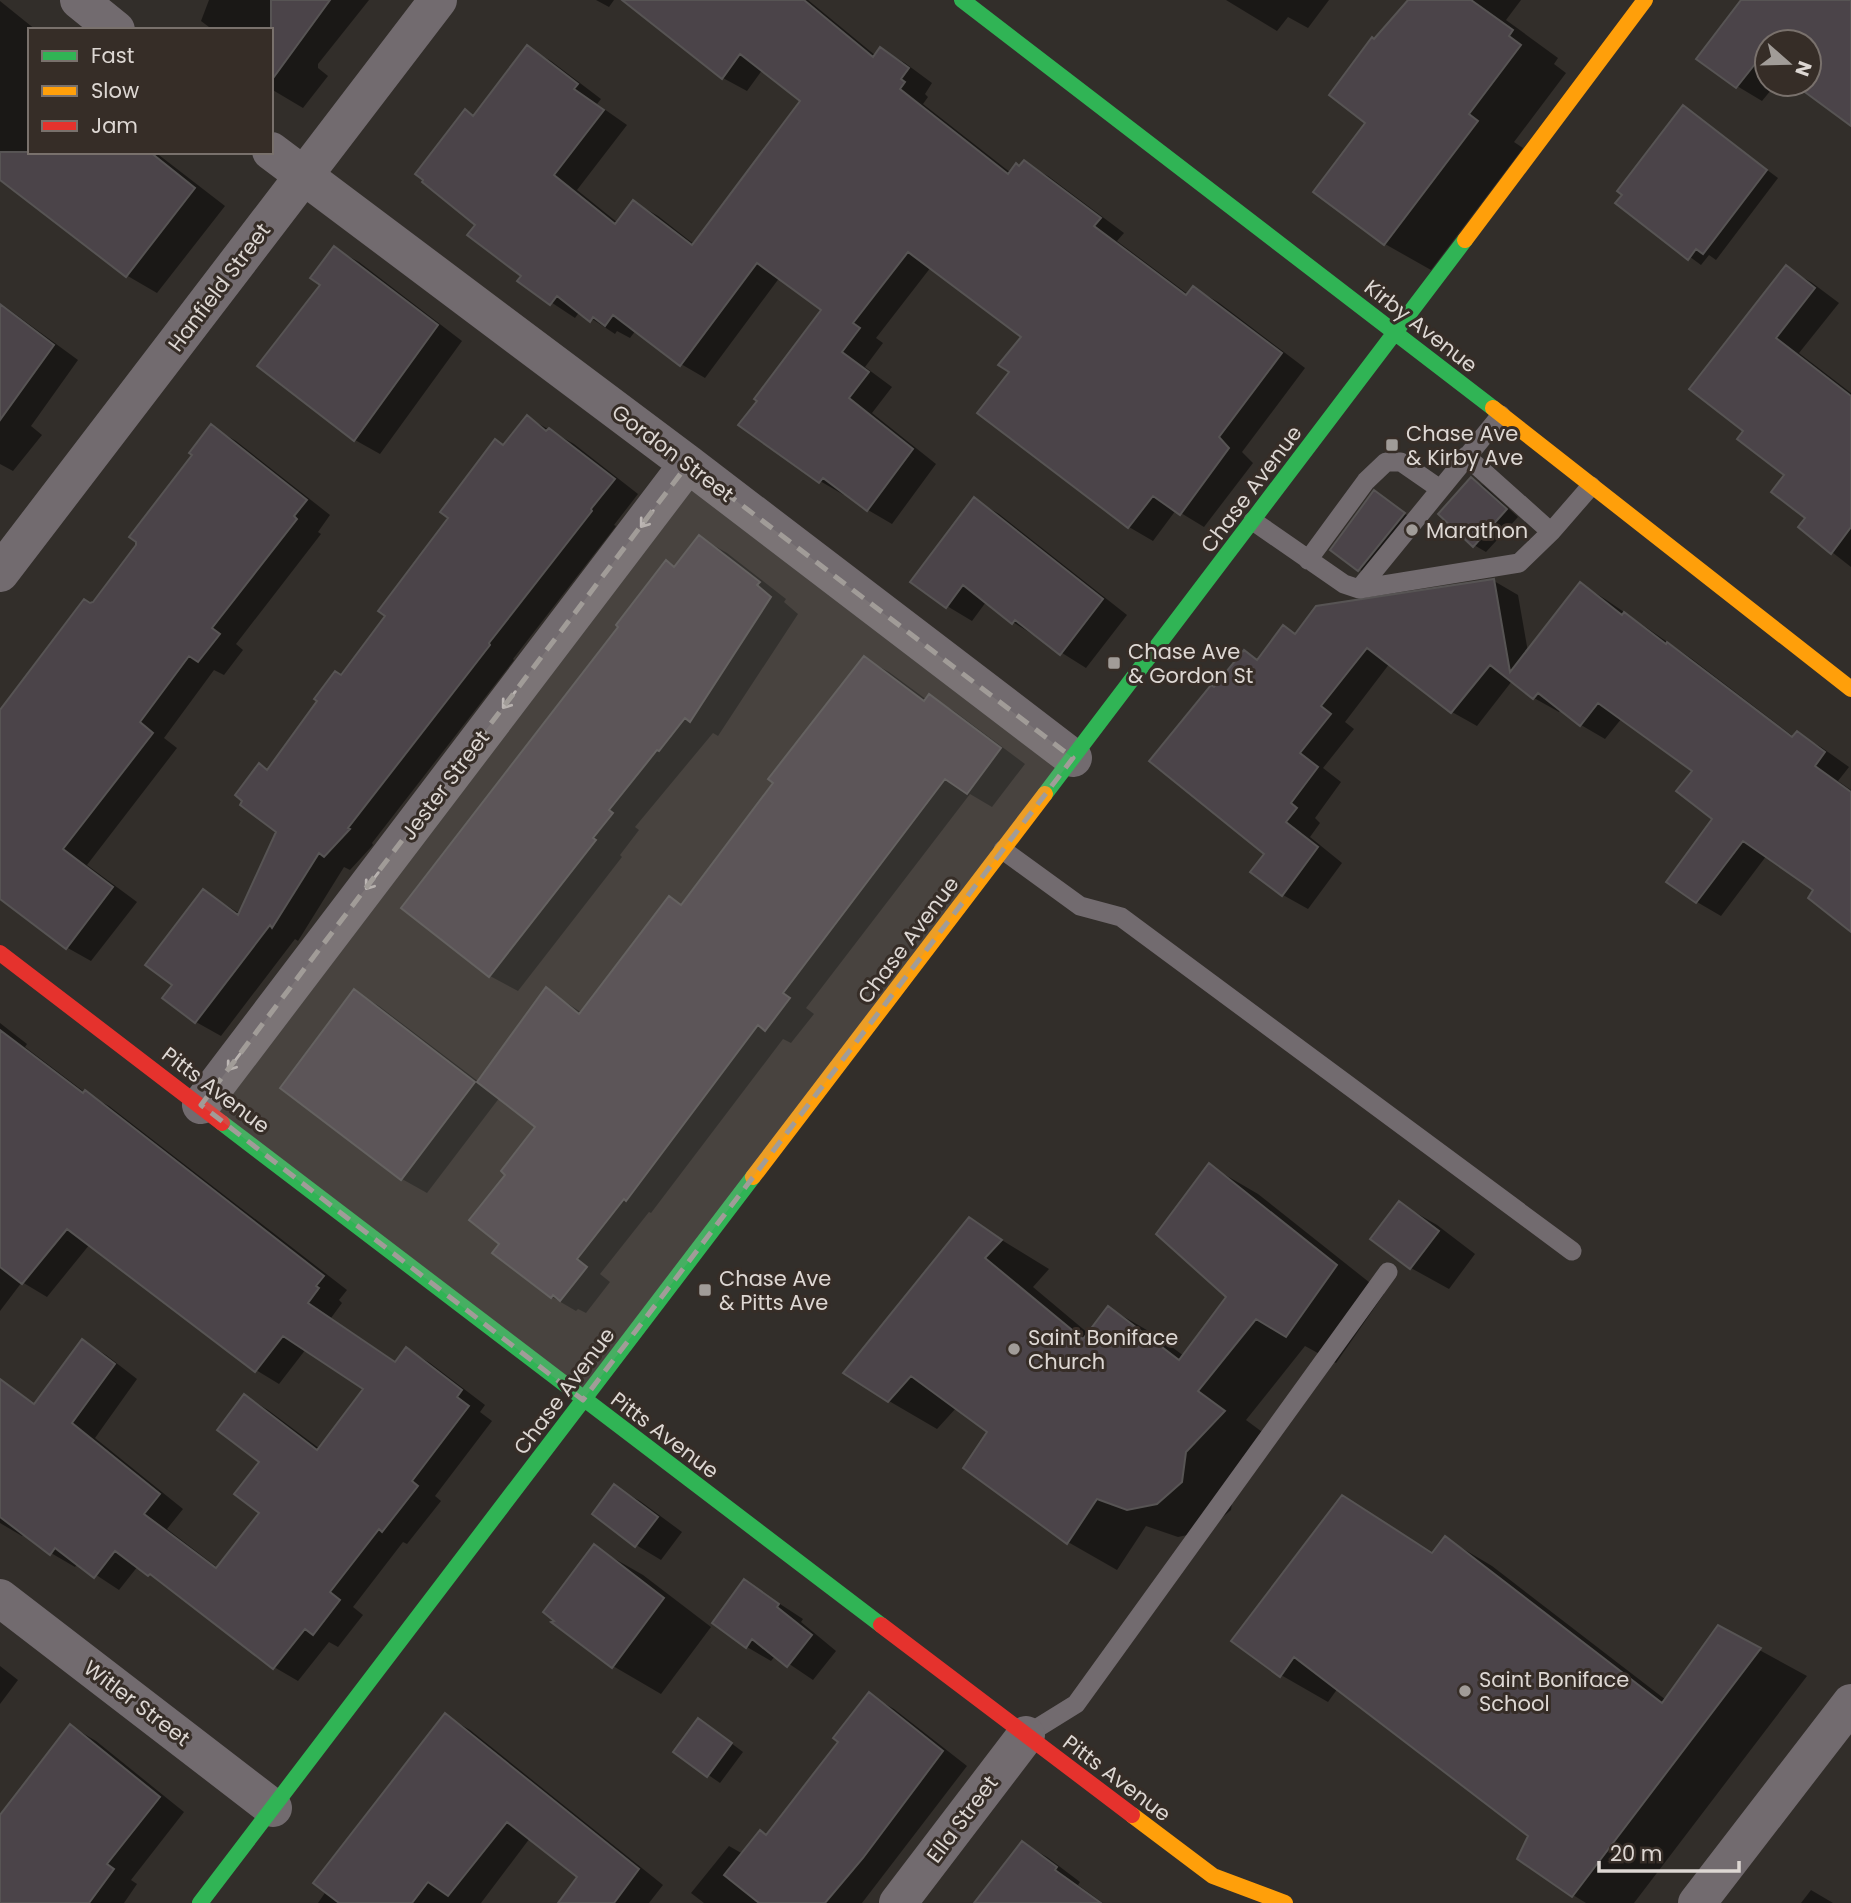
<svg xmlns="http://www.w3.org/2000/svg" width="1851" height="1903" viewBox="0 0 1851 1903" font-family="Poppins,sans-serif">
	<style>
		.shadow { fill: #0007 }
		.building { fill: #4b4449; stroke: #575454; stroke-width: 2 }
		.lines { fill: none; stroke-linecap: round; stroke-linejoin: round }
		.lane { stroke: #726b6f; stroke-width: 19 }
		.street { stroke: #726b6f; stroke-width: 38 }
		.fast { stroke: #30b455; stroke-width: 16 }
		.slow { stroke: #ff9f0a; stroke-width: 16 }
		.jam { stroke: #e5322d; stroke-width: 16 }
		.oneway { stroke: #bdb7b5 }
		.marked { fill: #a19c98; fill-opacity: 0.2; stroke: #a19c98; stroke-width: 5; stroke-dasharray: 14 9; stroke-linejoin: round }
		.poi-dot { fill: #a19c98; stroke: #362d27; stroke-width: 2.5 }
		.labels { text-anchor: middle; dominant-baseline: central; stroke-width: 6; stroke-linejoin: round; paint-order: stroke }
		.street-label { font-size: 21px; fill: #ddd7d3; stroke: #362d27 }
		.poi-label { font-size: 21px; fill: #ddd7d3; stroke: #362d27; text-anchor: start }
	</style>
	<rect width="100%" height="100%" fill="#322e2a"/>
	<!-- shadow -->
	<path class="shadow" d="M 209,0 L 369,0 L 318,64 L 318,68 L 328,76 L 303,108 L 271,89 L 271,30 L 213,30 L 201,21 Z
		M 596,0 L 614,0 L 609,7 Z
		M 625,0 L 808,0 L 876,56 L 881,49 L 905,63 L 932,83 L 925,94 L 928,97 L 923,104 L 1011,173 L 1024,163 L 1048,176 L 1124,233 L 1117,241 L 1189,295 L 1194,288 L 1218,302 L 1305,368 L 1242,452 L 1253,463 L 1204,527 L 1176,510 L 1153,541 L 1129,527 L 1012,372 L 1023,337 L 931,267 L 876,338 L 883,343 L 865,367 L 892,387 L 872,413 L 936,464 L 892,524 L 868,510 L 846,493 L 844,495 L 820,481 L 741,424 L 824,309 L 780,277 L 705,378 L 681,364 L 636,330 L 630,338 L 617,331 L 615,334 L 580,311 L 575,318 L 519,281 L 524,275 L 478,224 L 466,112 L 474,117 L 527,47 L 551,61 L 601,99 L 597,104 L 627,125 L 577,190 L 618,223 L 634,202 L 658,216 L 695,245 L 803,101 L 763,69 L 747,91 L 723,78 Z
		M 1226,0 L 1329,0 L 1308,28 L 1288,17 L 1277,31 Z
		M 1410,0 L 1521,0 L 1506,20 L 1558,58 L 1554,64 L 1566,73 L 1514,142 L 1523,148 L 1431,270 L 1385,244 L 1315,192 L 1367,122 L 1375,41 Z
		M 1743,0 L 1851,0 L 1851,126 L 1795,84 L 1809,84 L 1809,42 L 1767,42 L 1767,84 L 1776,84 L 1762,101 L 1737,86 Z
		M 0,1 L 36,30 L 30,30 L 30,152 L 155,152 L 225,206 L 157,293 L 126,275 L 0,178 Z
		M 1683,107 L 1778,178 L 1716,260 L 1709,255 L 1701,265 L 1617,203 Z
		M 334,248 L 359,262 L 462,341 L 380,454 L 355,440 L 259,366 L 322,285 Z
		M 1786,268 L 1811,282 L 1839,303 L 1799,353 L 1851,393 L 1851,567 L 1800,527 L 1808,518 L 1786,475 L 1745,431 Z
		M 0,303 L 78,360 L 31,426 L 42,435 L 13,471 L 0,464 Z
		M 527,417 L 574,444 L 638,494 L 614,525 L 616,526 L 513,659 L 514,660 L 372,843 L 373,845 L 350,870 L 344,867 L 298,941 L 295,939 L 221,1036 L 196,1022 L 174,984 L 204,891 L 240,914 L 278,832 L 259,765 L 269,771 L 342,677 L 387,615 L 504,446 Z
		M 211,426 L 236,441 L 330,515 L 318,532 L 321,534 L 236,644 L 243,650 L 224,675 L 214,670 L 164,738 L 177,748 L 87,865 L 137,902 L 91,961 L 66,947 L 0,884 L 0,714 L 138,546 Z
		M 1472,479 L 1484,486 L 1518,517 L 1486,552 L 1474,545 Z
		M 1375,493 L 1415,521 L 1371,576 L 1359,569 Z
		M 974,499 L 999,514 L 1127,615 L 1086,668 L 1013,622 L 986,602 L 972,621 L 947,606 L 913,581 Z
		M 699,537 L 727,553 L 786,599 L 784,602 L 798,614 L 718,736 L 713,733 L 635,827 L 639,830 L 620,855 L 622,857 L 518,991 L 490,976 L 404,908 Z
		M 1494,581 L 1518,595 L 1528,652 L 1581,584 L 1605,599 L 1692,659 L 1794,737 L 1797,733 L 1821,747 L 1849,767 L 1838,781 L 1851,790 L 1851,930 L 1816,890 L 1767,855 L 1721,916 L 1697,902 L 1714,819 L 1695,771 L 1622,718 L 1605,739 L 1581,725 L 1561,709 L 1559,712 L 1534,698 L 1512,681 L 1477,726 L 1452,712 L 1390,663 L 1345,722 L 1354,729 L 1323,768 L 1341,782 L 1315,818 L 1320,823 L 1310,837 L 1342,863 L 1308,909 L 1283,895 L 1252,872 L 1266,854 L 1215,689 L 1296,635 Z
		M 864,658 L 889,672 L 927,700 L 929,696 L 954,711 L 1025,764 L 992,807 L 970,794 L 806,1008 L 814,1014 L 791,1043 L 783,1039 L 651,1213 L 649,1212 L 600,1274 L 610,1282 L 586,1313 L 578,1309 L 576,1311 L 552,1297 L 495,1252 L 501,1244 L 508,1174 L 538,1126 L 500,1097 L 427,1193 L 402,1179 L 354,991 L 379,1006 L 479,1082 L 546,989 L 582,1013 L 670,898 L 683,906 L 775,782 Z
		M 0,1023 L 27,1044 L 25,1047 L 87,1094 L 109,1106 L 347,1290 L 339,1300 L 342,1303 L 331,1318 L 396,1362 L 407,1349 L 430,1363 L 485,1405 L 480,1412 L 492,1421 L 435,1496 L 441,1501 L 407,1544 L 403,1542 L 353,1607 L 363,1615 L 338,1647 L 329,1642 L 298,1681 L 274,1667 L 167,1585 L 138,1566 L 119,1590 L 78,1563 L 75,1567 L 51,1553 L 25,1533 L 22,1536 L 0,1523 L 0,1385 L 4,1383 L 36,1404 L 83,1341 L 106,1355 L 137,1379 L 95,1438 L 183,1509 L 167,1529 L 218,1568 L 261,1513 L 261,1462 L 245,1396 L 268,1410 L 320,1449 L 366,1388 L 306,1349 L 279,1384 L 256,1370 L 90,1244 L 47,1297 L 22,1282 L 0,1311 Z
		M 1210,1166 L 1258,1194 L 1384,1294 L 1336,1363 L 1305,1346 L 1246,1420 L 1273,1440 L 1235,1481 L 1231,1510 L 1206,1531 L 1178,1537 L 1146,1526 L 1117,1570 L 1068,1542 L 966,1467 L 990,1431 L 957,1407 L 937,1429 L 889,1401 L 969,1220 L 1049,1269 L 1033,1287 L 1089,1334 L 1109,1308 L 1157,1336 L 1184,1356 L 1228,1297 Z
		M 1399,1203 L 1437,1225 L 1475,1254 L 1449,1289 L 1411,1268 L 1373,1238 Z
		M 615,1487 L 640,1501 L 682,1532 L 661,1560 L 636,1545 Z
		M 1343,1497 L 1434,1553 L 1445,1538 L 1492,1566 L 1666,1700 L 1719,1628 L 1807,1676 L 1634,1903 L 1586,1903 L 1573,1895 L 1531,1835 L 1338,1688 L 1328,1702 L 1281,1675 Z
		M 594,1547 L 643,1575 L 711,1627 L 661,1694 L 613,1666 Z
		M 745,1581 L 803,1619 L 801,1622 L 836,1651 L 813,1680 L 776,1655 L 771,1661 L 747,1647 Z
		M 0,1666 L 18,1680 L 0,1704 Z
		M 870,1695 L 894,1709 L 967,1766 L 862,1903 L 704,1903 L 691,1893 L 729,1846 L 743,1854 L 767,1837 L 840,1741 Z
		M 446,1716 L 470,1730 L 663,1885 L 649,1903 L 560,1903 L 579,1877 L 530,1838 L 481,1903 L 318,1903 Z
		M 71,1726 L 96,1741 L 184,1812 L 131,1880 L 137,1884 L 124,1903 L 0,1903 L 0,1817 Z
		M 711,1728 L 743,1752 L 720,1783 L 675,1752 Z
		M 1022,1843 L 1047,1857 L 1080,1882 L 1078,1885 L 1103,1903 L 977,1903 Z
		M 1811,1890 L 1833,1903 L 1801,1903 Z"/>
	<!-- building -->
	<path class="building" d="M 271,0 L 330,0 L 271,81 Z
		M 622,0 L 804,0 L 873,57 L 880,47 L 909,68 L 901,79 L 905,82 L 900,89 L 1008,174 L 1016,163 L 1019,166 L 1024,160 L 1101,218 L 1094,226 L 1186,295 L 1193,286 L 1282,353 L 1219,437 L 1229,448 L 1180,515 L 1153,496 L 1128,528 L 977,413 L 1009,372 L 998,365 L 1021,337 L 908,252 L 853,323 L 860,328 L 842,352 L 869,372 L 849,398 L 913,449 L 867,511 L 823,478 L 819,483 L 738,425 L 757,401 L 754,399 L 821,310 L 757,263 L 680,366 L 613,315 L 605,326 L 593,317 L 590,322 L 557,296 L 550,305 L 517,281 L 521,276 L 467,235 L 475,225 L 422,182 L 423,180 L 415,174 L 465,109 L 473,116 L 527,45 L 578,84 L 574,89 L 604,110 L 554,175 L 615,224 L 633,200 L 692,245 L 800,101 L 740,54 L 722,79 Z
		M 1408,0 L 1471,0 L 1513,30 L 1509,36 L 1521,45 L 1469,114 L 1478,121 L 1384,245 L 1313,192 L 1365,123 L 1329,95 L 1372,37 L 1374,39 Z
		M 1741,0 L 1851,0 L 1851,126 L 1794,84 L 1809,84 L 1809,42 L 1767,42 L 1767,64 L 1759,59 L 1736,88 L 1696,59 Z
		M 1683,105 L 1767,170 L 1703,254 L 1696,249 L 1688,260 L 1615,203 L 1622,195 L 1617,191 Z
		M 0,152 L 150,152 L 195,188 L 126,277 L 0,180 Z
		M 334,246 L 438,325 L 354,441 L 257,366 L 320,285 L 310,278 Z
		M 1786,265 L 1815,288 L 1776,338 L 1851,396 L 1851,527 L 1831,554 L 1798,527 L 1805,518 L 1771,492 L 1784,475 L 1737,439 L 1743,431 L 1689,389 Z
		M 0,304 L 54,345 L 0,420 Z
		M 527,415 L 546,431 L 549,428 L 615,479 L 591,509 L 592,511 L 489,643 L 490,645 L 348,828 L 350,829 L 324,857 L 319,853 L 272,928 L 270,925 L 195,1023 L 162,998 L 172,985 L 145,965 L 203,889 L 238,915 L 276,832 L 240,805 L 242,801 L 235,795 L 259,763 L 267,770 L 317,701 L 314,699 L 335,671 L 341,675 L 385,616 L 378,611 L 448,518 L 440,512 L 495,439 L 503,445 Z
		M 211,424 L 307,500 L 294,516 L 297,519 L 212,628 L 220,634 L 198,662 L 189,656 L 140,722 L 153,733 L 63,849 L 113,887 L 66,949 L 0,899 L 0,710 L 84,599 L 90,603 L 93,602 L 136,545 L 136,542 L 129,537 L 192,455 L 189,453 Z
		M 1471,477 L 1507,509 L 1473,547 L 1438,514 Z
		M 1374,490 L 1405,513 L 1358,571 L 1330,550 Z
		M 974,497 L 1103,599 L 1060,655 L 1015,620 L 1012,624 L 963,585 L 946,608 L 910,582 Z
		M 699,535 L 760,582 L 757,585 L 771,597 L 690,722 L 685,718 L 659,751 L 657,750 L 609,810 L 613,813 L 593,838 L 596,840 L 489,977 L 401,908 L 618,627 L 616,625 L 666,560 L 674,567 Z
		M 1494,579 L 1510,672 L 1580,582 L 1622,615 L 1624,612 L 1666,644 L 1667,642 L 1792,737 L 1797,731 L 1825,752 L 1815,766 L 1851,792 L 1851,932 L 1808,898 L 1813,890 L 1743,841 L 1696,903 L 1666,882 L 1712,819 L 1676,791 L 1692,771 L 1598,703 L 1580,726 L 1538,693 L 1533,699 L 1490,665 L 1451,713 L 1367,648 L 1321,706 L 1331,714 L 1300,753 L 1318,767 L 1291,803 L 1297,808 L 1286,822 L 1318,847 L 1282,896 L 1250,872 L 1264,854 L 1149,761 L 1211,685 L 1214,687 L 1244,650 L 1257,660 L 1283,625 L 1295,634 L 1316,606 Z
		M 864,656 L 924,701 L 929,694 L 1001,748 L 967,794 L 945,779 L 783,993 L 790,998 L 765,1031 L 758,1025 L 626,1201 L 624,1199 L 577,1259 L 587,1267 L 560,1301 L 553,1295 L 551,1298 L 492,1253 L 499,1244 L 469,1220 L 505,1175 L 501,1171 L 535,1127 L 477,1082 L 546,987 L 579,1014 L 669,896 L 681,905 L 773,783 L 768,779 Z
		M 354,989 L 475,1082 L 401,1180 L 280,1088 Z
		M 0,1030 L 83,1093 L 85,1090 L 324,1276 L 316,1286 L 319,1288 L 308,1303 L 395,1362 L 406,1347 L 462,1390 L 457,1397 L 469,1406 L 412,1481 L 418,1486 L 382,1532 L 379,1529 L 330,1592 L 340,1600 L 313,1635 L 305,1629 L 273,1669 L 150,1574 L 148,1576 L 115,1551 L 94,1578 L 55,1548 L 50,1555 L 0,1517 L 0,1379 L 34,1404 L 82,1339 L 115,1364 L 72,1423 L 160,1494 L 144,1514 L 216,1568 L 259,1513 L 234,1494 L 259,1462 L 217,1430 L 244,1394 L 317,1450 L 363,1389 L 283,1336 L 255,1372 L 67,1229 L 22,1284 L 0,1267 Z
		M 1209,1163 L 1337,1265 L 1286,1337 L 1256,1319 L 1198,1391 L 1225,1411 L 1186,1452 L 1182,1482 L 1157,1504 L 1127,1510 L 1097,1499 L 1067,1544 L 963,1468 L 987,1432 L 911,1376 L 888,1402 L 843,1373 L 969,1217 L 1002,1240 L 985,1258 L 1083,1339 L 1108,1306 L 1179,1360 L 1226,1297 L 1156,1234 Z
		M 1399,1201 L 1439,1231 L 1410,1269 L 1370,1239 Z
		M 614,1484 L 658,1517 L 635,1547 L 592,1514 Z
		M 1342,1495 L 1432,1553 L 1445,1536 L 1662,1703 L 1718,1625 L 1761,1648 L 1572,1897 L 1517,1859 L 1528,1836 L 1294,1657 L 1280,1677 L 1231,1641 Z
		M 594,1544 L 664,1598 L 612,1668 L 551,1622 L 554,1621 L 543,1612 Z
		M 744,1579 L 779,1604 L 777,1607 L 812,1635 L 787,1667 L 752,1639 L 746,1648 L 712,1623 Z
		M 869,1692 L 943,1751 L 863,1858 L 825,1903 L 759,1903 L 724,1875 L 760,1830 L 766,1835 L 838,1742 L 833,1738 Z
		M 445,1713 L 639,1869 L 614,1903 L 558,1903 L 577,1877 L 507,1822 L 448,1896 L 428,1882 L 412,1903 L 339,1903 L 313,1883 Z
		M 698,1718 L 732,1743 L 707,1777 L 673,1752 Z
		M 70,1724 L 160,1797 L 107,1864 L 114,1869 L 89,1903 L 0,1903 L 0,1815 Z
		M 1022,1841 L 1057,1867 L 1055,1870 L 1101,1903 L 974,1903 Z"/>
	<g class="lines">
		<!-- lane -->
		<path class="lane" d="M 1466,456 L 1551,532
			M 1253,521 L 1344,584 L 1359,589 L 1519,563 L 1551,532 L 1591,486
			M 1308,560 L 1366,481 L 1386,462 L 1401,462 L 1440,489
			M 1359,589 L 1501,415
			M 1003,850 L 1080,906 L 1121,917 L 1572,1251
			M 1026,1735 L 1076,1704 L 1388,1272"/>
		<!-- street -->
		<path class="street" d="M 79,0 L 116,30
			M 271,151 L 688,464 L 1073,758
			M 0,573 L 438,0
			M 201,1105 L 688,464
			M 0,1598 L 273,1808
			M 898,1903 L 1026,1735
			M 1697,1903 L 1851,1703"/>
		<!-- fast -->
		<path class="fast" d="M 962,0 L 1493,408
			M 1045,794 L 1465,240
			M 222,1123 L 881,1625
			M 200,1903 L 753,1177"/>
		<!-- slow -->
		<path class="slow" d="M 1465,240 L 1645,0
			M 1493,408 L 1851,689
			M 753,1177 L 1045,794
			M 1132,1815 L 1213,1876 L 1285,1903"/>
		<!-- jam -->
		<path class="jam" d="M 0,953 L 222,1123
			M 881,1625 L 1132,1815"/>
	</g>
	<!-- one-way arrows -->
	<defs><path id="oneway-shaft" d="M-6 0H5M1.5-3L5.5 0L1.5 3" fill="none" stroke-width="1.6" stroke-linecap="round" stroke-linejoin="round" transform="scale(1.75)"/></defs>
	<g class="oneway">
		<use href="#oneway-shaft" transform="translate(647 519) rotate(127)"/>
		<use href="#oneway-shaft" transform="translate(509 700) rotate(127)"/>
		<use href="#oneway-shaft" transform="translate(372 881) rotate(127)"/>
		<use href="#oneway-shaft" transform="translate(234 1062) rotate(127)"/>
	</g>
	<!-- marked area -->
	<path class="marked" d="M 688,464 L 1073,758 L 583,1400 L 201,1105 Z"/>
	<!-- markers -->
	<g class="poi-dot">
		<rect x="1385" y="438" width="14" height="14" rx="3.5"/>
		<circle cx="1412" cy="530" r="7"/>
		<rect x="1107" y="656" width="14" height="14" rx="3.5"/>
		<rect x="698" y="1283" width="14" height="14" rx="3.5"/>
		<circle cx="1014" cy="1349" r="7"/>
		<circle cx="1465" cy="1691" r="7"/>
	</g>
	<g class="labels">
		<!-- street labels -->
		<g class="street-label">
			<text transform="translate(219 287) rotate(-53)">Hanfield Street</text>
			<text transform="translate(1421 326) rotate(38)">Kirby Avenue</text>
			<text transform="translate(673 453) rotate(37)">Gordon Street</text>
			<text transform="translate(1251 489) rotate(-53)">Chase Avenue</text>
			<text transform="translate(445 785) rotate(-53)">Jester Street</text>
			<text transform="translate(908 940) rotate(-53)">Chase Avenue</text>
			<text transform="translate(216 1090) rotate(37)">Pitts Avenue</text>
			<text transform="translate(564 1391) rotate(-53)">Chase Avenue</text>
			<text transform="translate(665 1435) rotate(37)">Pitts Avenue</text>
			<text transform="translate(137 1703) rotate(37)">Witler Street</text>
			<text transform="translate(1117 1778) rotate(37)">Pitts Avenue</text>
			<text transform="translate(962 1819) rotate(-53)">Ella Street</text>
		</g>
		<!-- poi labels -->
		<g class="poi-label">
			<text x="1406" y="433">Chase Ave<tspan x="1406" dy="24">&amp; Kirby Ave</tspan></text>
			<text x="1426" y="530">Marathon</text>
			<text x="1128" y="651">Chase Ave<tspan x="1128" dy="24">&amp; Gordon St</tspan></text>
			<text x="719" y="1278">Chase Ave<tspan x="719" dy="24">&amp; Pitts Ave</tspan></text>
			<text x="1028" y="1337">Saint Boniface<tspan x="1028" dy="24">Church</tspan></text>
			<text x="1479" y="1679">Saint Boniface<tspan x="1479" dy="24">School</tspan></text>
		</g>
	</g>
	<!-- legend -->
	<rect x="28" y="28" width="245" height="126" fill="#362d27" stroke="#79716c" stroke-width="2"/>
	<rect x="42" y="51" width="35" height="10" fill="#30b455" stroke="#79716c" stroke-width="2"/>
	<text x="91" y="63" font-size="21" fill="#ddd7d3">Fast</text>
	<rect x="42" y="86" width="35" height="10" fill="#ff9f0a" stroke="#79716c" stroke-width="2"/>
	<text x="91" y="98" font-size="21" fill="#ddd7d3">Slow</text>
	<rect x="42" y="121" width="35" height="10" fill="#e5322d" stroke="#79716c" stroke-width="2"/>
	<text x="91" y="133" font-size="21" fill="#ddd7d3">Jam</text>
	<!-- north arrow -->
	<g transform="translate(1788 63) rotate(110)"><circle r="33" fill="#362d27" stroke="#79716c" stroke-width="2"/>
	<path d="M0-5L12 26L0 18L-12 26Z" fill="#a19c98"/>
	<text y="-10" font-size="19" font-weight="bold" text-anchor="middle" fill="#ddd7d3">N</text>
	</g>
	<!-- scale -->
	<path d="M1599 1861v10h140v-10" fill="none" stroke="#ddd7d3" stroke-width="3.5"/>
	<text x="1610" y="1861" font-size="21" fill="#ddd7d3" stroke="#362d27" stroke-width="5" paint-order="stroke">20 m</text>
</svg>
